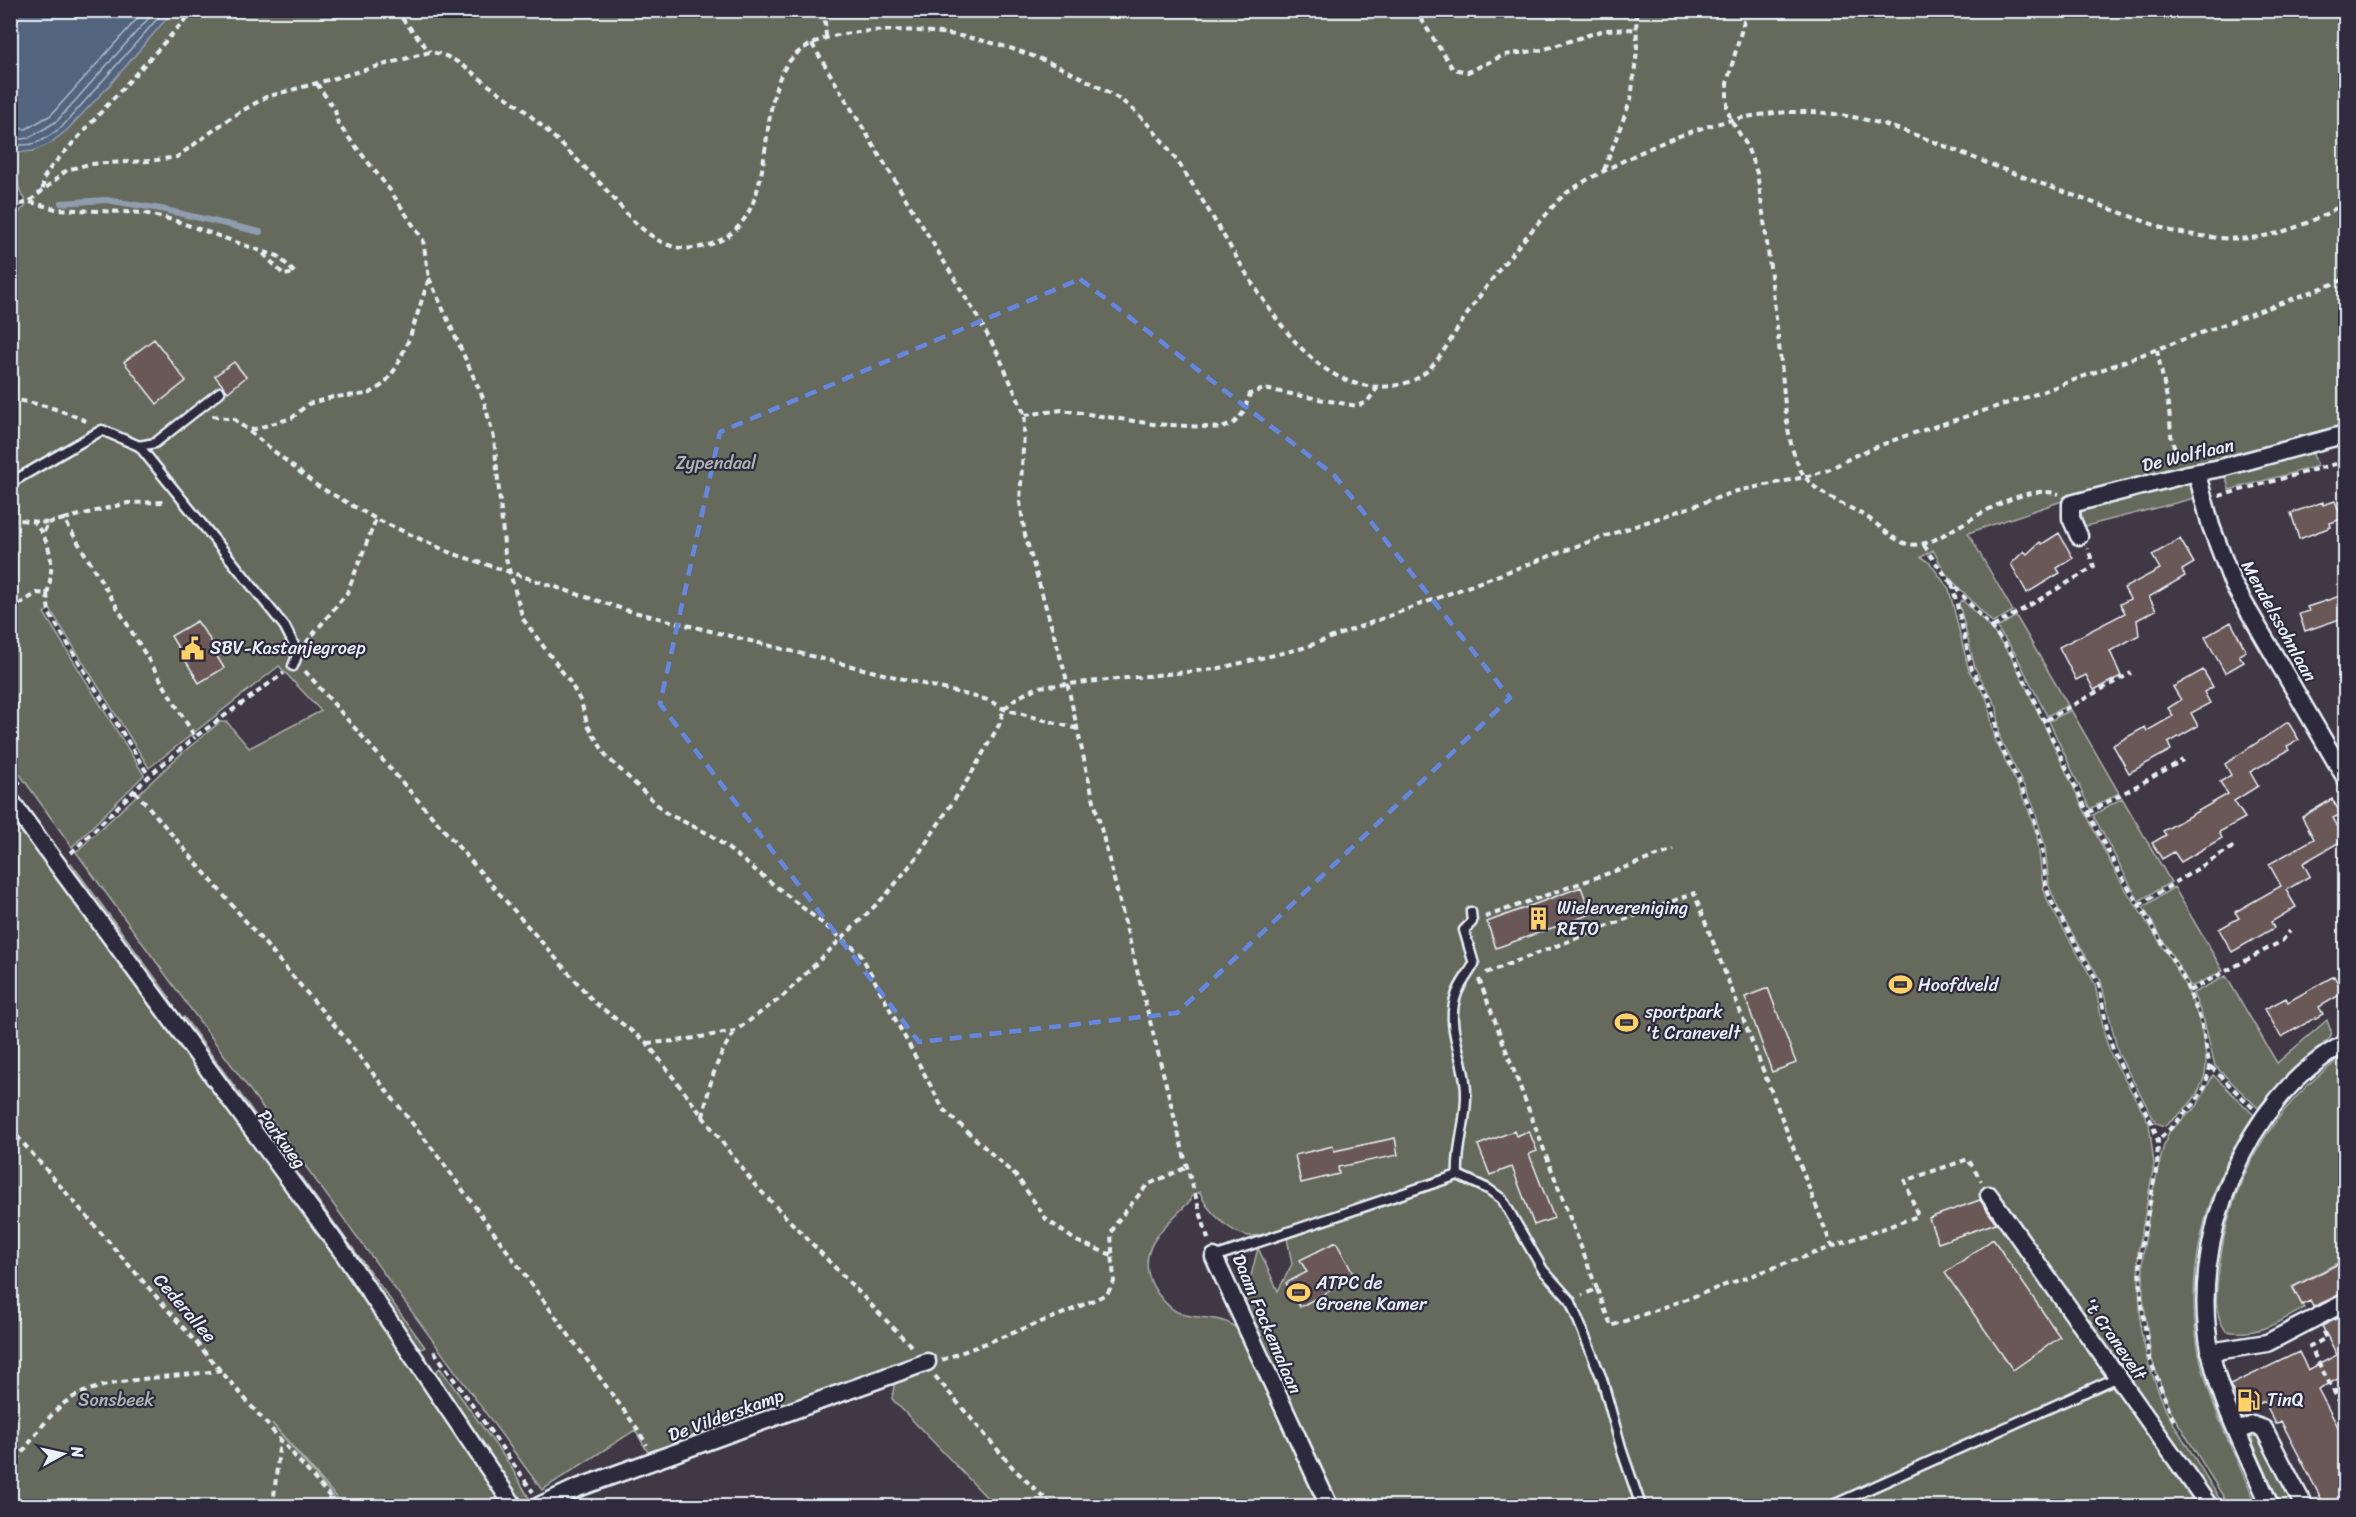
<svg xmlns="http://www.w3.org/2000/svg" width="2356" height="1517" viewBox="0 0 2356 1517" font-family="Sriracha,sans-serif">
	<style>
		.green { fill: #666a5c; stroke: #a7aeaa; stroke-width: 1.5 }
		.water { fill: #53657e; stroke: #8f9daf; stroke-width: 1.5 }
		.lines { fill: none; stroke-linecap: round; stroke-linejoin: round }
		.shore { stroke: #acb9c7; stroke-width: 1.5 }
		.stream { stroke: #8f9daf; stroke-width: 6 }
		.building { fill: #6a5957; stroke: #e8f1f8; stroke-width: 1.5 }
		.service-casing { stroke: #e8f1f8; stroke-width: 13 }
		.minor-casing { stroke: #e8f1f8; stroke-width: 21 }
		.path { stroke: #e8f1f8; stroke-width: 4; stroke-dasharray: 6 4.5; stroke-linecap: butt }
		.service { stroke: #2f2a3d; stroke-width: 8 }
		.minor { stroke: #2f2a3d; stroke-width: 16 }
		.marked { fill: none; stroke: #6487e3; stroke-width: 4.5; stroke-dasharray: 12 8; stroke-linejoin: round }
		.labels { text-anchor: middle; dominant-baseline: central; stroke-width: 4.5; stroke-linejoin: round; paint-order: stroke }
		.street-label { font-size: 18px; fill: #e8f1f8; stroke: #2f2a3d }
		.park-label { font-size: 18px; fill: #aeb4b2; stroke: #2f2a3d }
		.poi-label { font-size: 18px; fill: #e8f1f8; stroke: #2f2a3d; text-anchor: start }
	</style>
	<rect width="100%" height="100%" fill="#413845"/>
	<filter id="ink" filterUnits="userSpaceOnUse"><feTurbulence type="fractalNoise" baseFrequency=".0167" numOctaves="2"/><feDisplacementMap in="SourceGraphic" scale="12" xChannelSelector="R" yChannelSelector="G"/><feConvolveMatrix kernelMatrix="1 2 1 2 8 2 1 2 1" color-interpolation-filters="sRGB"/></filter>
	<g filter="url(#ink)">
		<!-- green -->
		<path class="green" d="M 11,11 L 2345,11 L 2345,424 L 2077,496 L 1968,533 L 2013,611 L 1993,623 L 1946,574 L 1933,550 L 1921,557 L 1930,563 L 1949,589 L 1969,671 L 1987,699 L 1995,739 L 2027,806 L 2037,835 L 2043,886 L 2048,902 L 2095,984 L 2105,1037 L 2111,1055 L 2149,1123 L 2154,1165 L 2138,1253 L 2141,1332 L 2148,1363 L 2166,1411 L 2224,1506 L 1336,1506 L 1249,1315 L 1245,1300 L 1258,1248 L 1278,1291 L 1292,1264 L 1285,1227 C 1274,1230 1264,1236 1253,1236 C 1233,1237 1205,1209 1200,1192 L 1191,1197 L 1191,1200 C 1166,1226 1128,1252 1158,1294 C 1164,1302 1172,1311 1182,1314 C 1201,1320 1225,1315 1238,1330 L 1322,1506 L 995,1506 L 892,1399 L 895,1379 L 906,1375 L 895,1363 L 892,1371 L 649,1454 L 635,1430 L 542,1490 L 76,852 L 181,754 L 220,722 L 227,722 L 249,748 L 321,711 L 279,666 L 149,768 L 50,609 L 44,613 L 144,775 L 72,847 L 11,762 L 10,235 L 21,210 L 25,207 L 25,198 L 22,197 L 11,161 Z
			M 2312,452 L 2318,466 L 2229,490 L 2226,476 Z
			M 2182,481 L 2192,489 L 2195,498 L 2086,526 L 2083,524 L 2081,510 Z
			M 1962,600 L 1989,626 L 2011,656 C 2047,728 2078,802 2116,873 C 2149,932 2206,993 2206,1064 C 2206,1091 2185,1111 2165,1126 L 2156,1123 L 2118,1053 L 2101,981 L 2061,915 L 2049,886 L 2045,846 L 2033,804 L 2000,738 L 1997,707 L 1975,668 L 1959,603 Z
			M 2016,616 L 2068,705 L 2047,716 L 2015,653 L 1997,628 Z
			M 2071,710 L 2119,793 L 2090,809 L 2049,721 Z
			M 2122,798 L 2171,882 L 2139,901 L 2093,815 Z
			M 10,812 L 338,1260 L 504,1506 L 344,1506 L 272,1423 L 341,1506 L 11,1506 Z
			M 71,863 L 170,998 L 167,1001 L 67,865 Z
			M 2174,887 L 2223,971 L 2191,987 L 2143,907 Z
			M 2226,976 L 2277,1063 L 2327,1020 L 2331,1032 L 2330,1038 L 2285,1078 L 2258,1108 L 2215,1066 L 2204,1021 L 2193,993 Z
			M 184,1017 L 425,1347 L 420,1350 L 181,1020 Z
			M 2344,1056 L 2345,1259 L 2292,1287 L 2304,1308 C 2278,1323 2256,1337 2226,1331 C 2213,1314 2216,1291 2219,1270 C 2228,1183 2272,1105 2344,1056 Z
			M 2213,1075 L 2254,1115 C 2206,1184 2181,1278 2201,1362 C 2213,1412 2237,1460 2257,1506 L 2229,1506 L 2170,1410 L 2151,1357 L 2143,1297 L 2143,1253 L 2152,1194 L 2164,1145 L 2169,1132 L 2197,1106 Z
			M 440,1368 L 510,1465 L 532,1503 L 528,1505 L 522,1503 L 435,1372 Z
			M 2251,1431 L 2259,1434 L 2297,1506 L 2281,1506 L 2253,1443 Z"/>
		<!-- water -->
		<path class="water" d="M 11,10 L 172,10 L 173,11 L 107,88 L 66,131 L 49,144 L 33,151 L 15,153 L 10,146 Z"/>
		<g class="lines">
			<!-- shore -->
			<path class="shore" d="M 10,128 L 26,129 L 51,115 L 145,10
				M 10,137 L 21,139 L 29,138 L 57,121 L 156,10
				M 10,144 C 34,148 43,141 62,127 L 165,10"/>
			<!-- stream -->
			<path class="stream" d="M 61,203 L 106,200 L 161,209 L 260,232"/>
		</g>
		<!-- building -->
		<path class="building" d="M 154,339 L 186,381 L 157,404 L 124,362 Z
			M 234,362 L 246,377 L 228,392 L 215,376 Z
			M 2335,501 L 2342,519 L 2330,523 L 2331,527 L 2299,539 L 2291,513 L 2323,502 L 2323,505 Z
			M 2059,533 L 2073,558 L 2057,568 L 2060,573 L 2027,593 L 2011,564 L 2024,551 L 2027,554 L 2040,542 L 2042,544 Z
			M 2180,539 L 2194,563 L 2182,570 L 2185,576 L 2149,597 L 2156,610 L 2137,620 L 2139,635 L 2110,651 L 2121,676 L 2094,690 L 2086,675 L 2076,680 L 2059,647 L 2125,613 L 2120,604 L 2130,599 L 2124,588 L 2160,569 L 2152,555 Z
			M 2346,594 L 2346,617 L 2305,631 L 2299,614 L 2309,611 L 2307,607 Z
			M 197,621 L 218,651 L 215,653 L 224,668 L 199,683 L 171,636 Z
			M 2231,622 L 2246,651 L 2239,655 L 2244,662 L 2225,673 L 2205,637 Z
			M 2203,670 L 2213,687 L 2204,692 L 2210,703 L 2191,713 L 2198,726 L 2168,743 L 2171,750 L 2129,773 L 2113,745 L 2145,727 L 2147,731 L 2173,716 L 2168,708 L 2181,700 L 2173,687 Z
			M 2288,722 L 2299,740 L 2287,746 L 2289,750 L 2250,772 L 2258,786 L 2234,801 L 2245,818 L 2219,832 L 2222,838 L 2181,862 L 2174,852 L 2162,859 L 2152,843 L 2166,835 L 2163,831 L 2228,794 L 2220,782 L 2231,775 L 2225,764 Z
			M 2332,799 L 2341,814 L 2333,818 L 2345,839 L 2303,863 L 2310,876 L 2286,890 L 2296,907 L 2271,922 L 2274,928 L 2232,952 L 2219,929 L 2239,918 L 2235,912 L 2281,886 L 2269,864 L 2314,839 L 2302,817 Z
			M 1581,887 L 1591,914 L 1496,948 L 1487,922 Z
			M 2334,976 L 2343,993 L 2319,1007 L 2323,1014 L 2281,1037 L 2265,1009 L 2286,998 L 2288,1002 Z
			M 1768,988 L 1796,1063 L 1772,1072 L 1745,997 Z
			M 1514,1131 L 1516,1136 L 1529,1131 L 1537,1151 L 1529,1154 L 1554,1218 L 1534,1225 L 1512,1167 L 1490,1175 L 1478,1145 Z
			M 1395,1138 L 1398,1155 L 1338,1167 L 1339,1174 L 1301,1183 L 1295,1155 L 1333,1146 L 1334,1151 Z
			M 1980,1200 L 1996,1223 L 1938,1243 L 1929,1218 Z
			M 1993,1239 L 2060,1337 L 2013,1370 L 1945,1273 Z
			M 1336,1242 L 1355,1277 L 1300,1307 L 1286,1283 L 1307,1272 L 1300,1260 Z
			M 2346,1260 L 2346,1292 L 2313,1307 L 2310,1301 L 2302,1305 L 2293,1287 Z
			M 2346,1314 L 2346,1375 L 2318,1389 L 2346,1442 L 2346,1506 L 2325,1506 L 2281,1421 L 2276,1424 L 2264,1401 L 2243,1411 L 2230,1385 L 2299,1352 L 2308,1370 L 2337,1355 L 2322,1326 Z"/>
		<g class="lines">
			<defs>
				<path id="service" d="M 139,446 L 285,627 L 298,653 L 293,666
					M 10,483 L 102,430 L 139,446 L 155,443 L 220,392
					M 1458,1175 L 1488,1189 L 1502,1199 L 1543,1270 L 1570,1300 L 1602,1379 L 1623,1454 L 1641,1506
					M 1458,1175 C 1456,1147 1467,1121 1466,1093 C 1466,1061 1445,1028 1456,996 C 1459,985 1468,975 1474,964 L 1464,930 L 1472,922 L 1471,912
					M 1214,1257 L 1458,1175
					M 1831,1506 L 2118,1377"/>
				<path id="minor" d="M 2197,474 L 2211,526 L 2233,584 L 2346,779
					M 2079,536 L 2071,518 L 2071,504 L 2188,474 L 2221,468 L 2346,434
					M 10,800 L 344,1254 L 514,1506
					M 1989,1195 L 2209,1506
					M 1214,1257 L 1329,1506
					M 2210,1352 L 2267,1343 L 2346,1302
					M 2238,1431 L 2253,1425 L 2264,1429 L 2304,1506
					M 539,1506 L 575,1489 L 927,1362
					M 2270,1506 C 2249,1457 2222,1407 2211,1354 C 2187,1245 2244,1096 2346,1043"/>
			</defs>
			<!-- service casing -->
			<use href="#service" class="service-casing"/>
			<!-- minor casing -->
			<use href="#minor" class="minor-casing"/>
			<!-- path -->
			<path class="path" d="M 395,10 L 430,52
				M 824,10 L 826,36
				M 1415,10 L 1453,69 L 1468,72 L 1504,55 L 1542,50 L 1604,30 L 1638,29
				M 1747,10 L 1727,83 L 1727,108 L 1731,120 L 1746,144 L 1757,173 C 1767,236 1774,300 1781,363 C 1785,395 1785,452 1806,478 C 1821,497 1851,506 1871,520 C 1894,537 1904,553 1934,540 C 1968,523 2021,482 2059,494
				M 812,44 L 977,316 L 998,354 L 1025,415 L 1020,502 L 1025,535 L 1065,673 L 1087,773 L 1187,1167 L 1209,1242
				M 1604,170 L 1631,99 L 1637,51 L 1636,10
				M 10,173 L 17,206 L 10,227
				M 43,189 L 43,179 L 51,167 L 194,10
				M 30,202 L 56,209 L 144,213 L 173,220 L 261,251 L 284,275 L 295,273 L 278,256 L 261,251
				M 10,207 L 29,202 L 67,170 L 89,164 L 150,161 L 177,157 L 233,116 L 266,97 L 430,52 C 453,55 469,70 487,84 C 499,93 513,101 524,110 C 549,132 574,156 597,180 C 615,198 630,222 652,236 C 664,245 679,250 694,248 C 783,237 754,123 783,71 C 799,42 829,35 859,32 C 952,23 1037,49 1116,97 C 1208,154 1263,374 1368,386 C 1386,388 1407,386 1422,375 C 1439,363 1450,339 1462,322 C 1487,284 1514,249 1545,216 C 1552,208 1559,198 1568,192 C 1583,181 1601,173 1617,164 C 1677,133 1741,110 1810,112 C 1874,114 1933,142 1992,165 C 2052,188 2111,209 2171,231 C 2226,241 2257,244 2309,222 C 2322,216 2336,210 2346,200
				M 429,278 L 483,398 L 494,438 L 505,555 L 523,619 L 570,682 L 581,702 L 588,726 L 607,757 L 666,813 L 711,835 L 860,953 L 943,1109 L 1018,1178 L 1046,1219 L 1076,1241 L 1112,1255
				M 2157,350 C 2161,371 2166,391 2169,411 C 2172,432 2168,440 2181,460
				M 10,399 C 38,403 63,410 88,422
				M 1025,415 L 1062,410 L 1153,424 L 1222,428 L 1234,423 L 1243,413 L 1250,394 L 1264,389 L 1357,406 L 1367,402 L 1378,387
				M 212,416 L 234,419 L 316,485 L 376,519 L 451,553 L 626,610 L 988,700 L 1004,709 L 1078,729
				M 251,430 L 292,418 L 308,404 L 333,397 L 369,394 L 384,384 L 396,368 L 410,337 L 429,278 L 423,240 L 390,190 L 338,124 L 335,110 L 315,81
				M 2219,496 L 2346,461
				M 10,519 L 48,523 L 43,534
				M 64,519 L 128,503 L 166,502
				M 48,523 L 64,519 L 195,737 L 284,673
				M 1924,545 C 1948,585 1985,616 2012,654 L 2088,813 L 2119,872 L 2182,975 L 2201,1021 L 2210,1067 L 2205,1087 L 2194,1104 L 2158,1141
				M 1952,583 L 1972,670 L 1989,697 L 1996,722 L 1997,739 L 2030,805 L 2042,846 L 2046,886 L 2051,901 L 2099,984 L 2108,1035 L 2115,1055 L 2152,1123 L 2158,1141 L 2157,1166 L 2140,1254 L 2141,1298 L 2149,1357 L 2174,1422
				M 47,594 L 49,613 L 149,776
				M 10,610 L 37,593 L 47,594 C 55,566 52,544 34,522
				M 1993,627 L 2094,567 L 2088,548
				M 306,643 L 347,593 L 376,519
				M 305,671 L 594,1002 L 647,1043 L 754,1184 L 914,1349
				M 2046,720 L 2131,673
				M 10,771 L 21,785
				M 135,791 L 341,1033 L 435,1152 L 636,1427 L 647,1445
				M 2088,813 L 2183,760
				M 71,853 L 149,776 L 195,737
				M 2139,905 L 2236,845
				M 1485,917 L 1674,850
				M 1486,973 L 1694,893 L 1832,1247
				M 1479,979 L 1597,1289 L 1582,1295
				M 2189,991 L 2282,941 L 2290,931
				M 2344,1023 L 2346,1021
				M 647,1043 L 677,1041 L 735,1031 L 782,997 L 887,894 L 916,858 L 970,776 L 999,725 L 1004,709 L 1015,699 L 1038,687 L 1216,669 L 1303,648 L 1577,546 L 1737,491 L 1805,477 L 1828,470 L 1858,454 L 1902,437 L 2039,393 L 2346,279
				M 2211,1067 L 2253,1108
				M 703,1117 C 709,1085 716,1058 735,1031
				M 10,1128 L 338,1506
				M 1597,1289 L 1611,1326 L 1918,1216 L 1905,1181 L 1968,1159 L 1981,1181
				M 2323,1332 L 2326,1338 L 2310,1347 L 2346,1414
				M 434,1351 L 533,1492
				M 942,1360 L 1067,1312 L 1107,1294 L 1114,1282 L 1111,1234 L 1116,1223 L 1147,1185 L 1187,1167
				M 935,1376 L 1014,1469 L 1053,1506
				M 2334,1392 L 2346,1386
				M 10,1469 C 27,1448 42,1422 63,1404 C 99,1375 176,1379 221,1370
				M 273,1506 L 280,1439"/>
			<!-- service -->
			<use href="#service" class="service"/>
			<!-- minor -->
			<use href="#minor" class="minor"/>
		</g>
	</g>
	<!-- marked area -->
	<path class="marked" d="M 1080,279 L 1334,475 L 1510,698 L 1177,1013 L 919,1042 L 660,704 L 720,432 Z"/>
	<!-- icons -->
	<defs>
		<symbol id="civic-bare" viewBox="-9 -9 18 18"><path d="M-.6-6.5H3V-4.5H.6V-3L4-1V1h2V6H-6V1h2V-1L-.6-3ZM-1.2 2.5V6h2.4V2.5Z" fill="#ffd166" stroke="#2f2a3d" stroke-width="2.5" paint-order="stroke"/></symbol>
		<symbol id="building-bare" viewBox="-9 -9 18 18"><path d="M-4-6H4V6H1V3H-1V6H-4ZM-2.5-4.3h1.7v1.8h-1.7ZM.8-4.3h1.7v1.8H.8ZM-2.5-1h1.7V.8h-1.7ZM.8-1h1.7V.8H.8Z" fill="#ffd166" stroke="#2f2a3d" stroke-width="2.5" paint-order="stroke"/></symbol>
		<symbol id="stadium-bare" viewBox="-9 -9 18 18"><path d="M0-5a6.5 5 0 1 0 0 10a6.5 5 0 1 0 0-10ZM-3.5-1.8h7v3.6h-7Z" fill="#ffd166" stroke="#2f2a3d" stroke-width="2.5" paint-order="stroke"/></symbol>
		<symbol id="fuel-bare" viewBox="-9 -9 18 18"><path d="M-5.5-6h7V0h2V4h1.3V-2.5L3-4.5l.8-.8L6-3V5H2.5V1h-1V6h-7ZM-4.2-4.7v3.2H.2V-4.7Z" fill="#ffd166" stroke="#2f2a3d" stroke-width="2.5" paint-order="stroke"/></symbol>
	</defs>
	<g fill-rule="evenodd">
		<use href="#civic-bare" x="176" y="632" width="33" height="33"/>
		<use href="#building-bare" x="1522" y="902" width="33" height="33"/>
		<use href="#stadium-bare" x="1884" y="968" width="33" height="33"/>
		<use href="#stadium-bare" x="1610" y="1006" width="33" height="33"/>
		<use href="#stadium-bare" x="1282" y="1276" width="33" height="33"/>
		<use href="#fuel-bare" x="2232" y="1384" width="33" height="33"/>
	</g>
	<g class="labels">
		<!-- street labels -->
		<g class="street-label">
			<text transform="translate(2188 455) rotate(-13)">De Wolflaan</text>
			<text transform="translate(2279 621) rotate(61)">Mendelssohnlaan</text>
			<text transform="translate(282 1139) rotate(54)">Parkweg</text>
			<text transform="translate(185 1308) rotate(49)">Cederallee</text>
			<text transform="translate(1267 1324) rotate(67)">Daam Fockemalaan</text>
			<text transform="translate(2115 1339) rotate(55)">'t Cranevelt</text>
			<text transform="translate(726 1415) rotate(-20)">De Vilderskamp</text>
		</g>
		<!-- park labels -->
		<g class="park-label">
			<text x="716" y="463">Zypendaal</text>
			<text x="116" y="1400">Sonsbeek</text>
		</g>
		<!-- poi labels -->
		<g class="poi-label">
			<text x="210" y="648">SBV-Kastanjegroep</text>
			<text x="1557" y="908">Wielervereniging<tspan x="1557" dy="21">RETO</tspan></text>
			<text x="1918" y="985">Hoofdveld</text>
			<text x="1645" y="1012">sportpark<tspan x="1645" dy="21">'t Cranevelt</tspan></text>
			<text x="1316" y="1283">ATPC de<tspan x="1316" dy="21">Groene Kamer</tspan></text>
			<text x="2267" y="1400">TinQ</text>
		</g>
	</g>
	<!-- margin -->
	<rect width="2356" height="1517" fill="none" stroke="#2f2a3d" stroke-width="36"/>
	<rect x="18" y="18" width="2320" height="1481" fill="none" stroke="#e8f1f8" stroke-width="2" filter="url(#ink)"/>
	<!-- north arrow -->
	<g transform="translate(63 1454) rotate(82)" stroke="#2f2a3d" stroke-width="4.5" paint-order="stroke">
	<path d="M0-4.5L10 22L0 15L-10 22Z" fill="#e8f1f8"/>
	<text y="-9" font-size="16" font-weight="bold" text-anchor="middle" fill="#e8f1f8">N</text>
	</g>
</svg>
